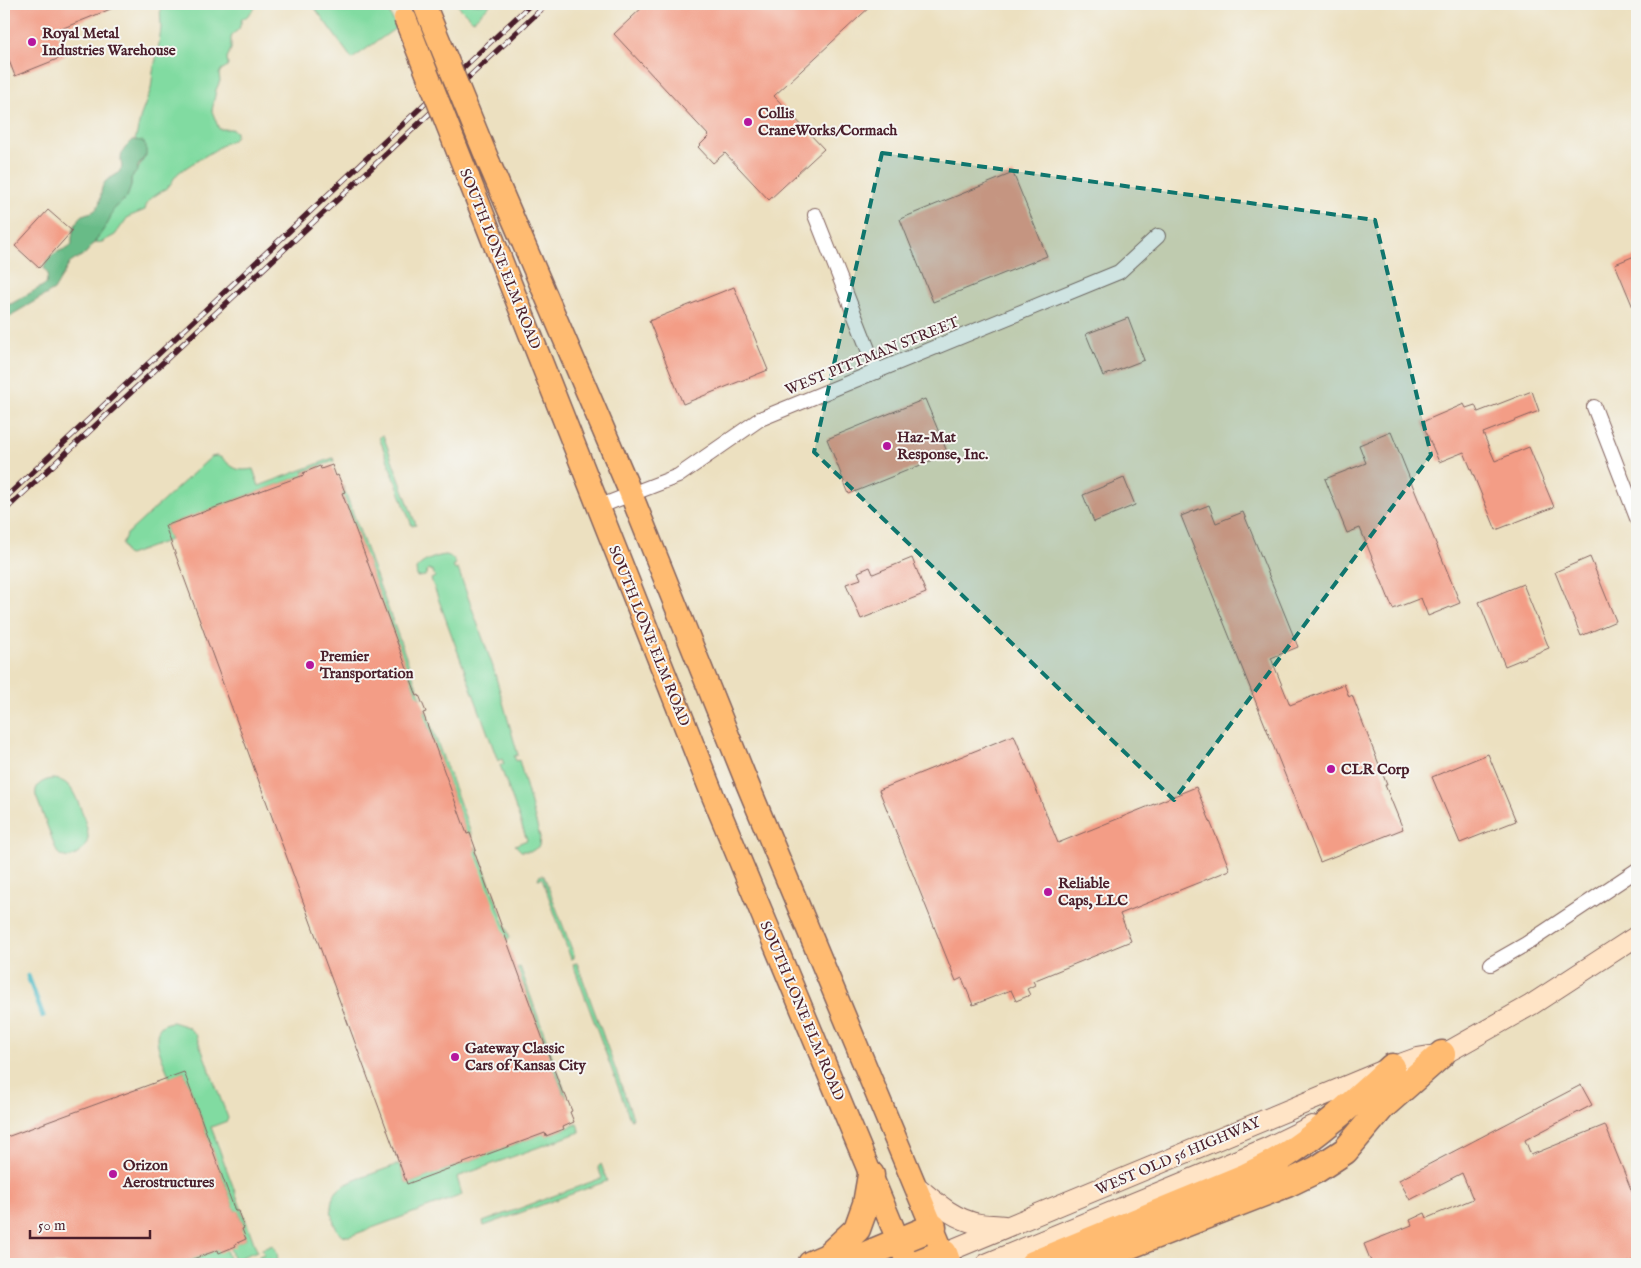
<svg xmlns="http://www.w3.org/2000/svg" width="1641" height="1268" viewBox="0 0 1641 1268" font-family="'IM FELL English',serif">
	<style>
		.green { fill: #81dba1; stroke: #667d66 }
		.forest { fill: #68bb87; stroke: #596d59 }
		.lines { fill: none; stroke-linecap: round; stroke-linejoin: round }
		.stream { stroke: #4dbbc6; stroke-width: 5 }
		.building { fill: #f39d86 }
		.street-casing { stroke: #83635f; stroke-width: 16 }
		.secondary-casing { stroke: #83635f; stroke-width: 22 }
		.primary-casing { stroke: #83635f; stroke-width: 25 }
		.highway-casing { stroke: #83635f; stroke-width: 29 }
		.street { stroke: #fff; stroke-width: 14 }
		.secondary { stroke: #ffe4c6; stroke-width: 20 }
		.primary { stroke: #ffbb71; stroke-width: 22 }
		.highway { stroke: #ffbb71; stroke-width: 26 }
		.rail-casing { stroke: #4a1f2b; stroke-width: 5.5 }
		.rail { stroke: #f6f6f2; stroke-width: 4; stroke-dasharray: 11; stroke-linecap: butt }
		.primary-bridge-casing { stroke: #83635f; stroke-width: 25; stroke-linecap: butt }
		.primary-bridge { stroke: #ffbb71; stroke-width: 22 }
		.marked { fill: #0f766e; fill-opacity: 0.2; stroke: #0f766e; stroke-width: 4; stroke-dasharray: 10 6; stroke-linejoin: round }
		.poi-dot { fill: #b5179e; stroke: #f6f6f2; stroke-width: 2 }
		.labels { text-anchor: middle; dominant-baseline: central; stroke-width: 4; stroke-linejoin: round; paint-order: stroke }
		.poi-label { font-size: 15px; font-weight: bold; fill: #4a1f2b; stroke: #f6f6f2; text-anchor: start }
		.street-label { font-size: 15px; fill: #4a1f2b; stroke: #f6f6f2 }
	</style>
	<rect width="100%" height="100%" fill="#f6f6f2"/>
	<filter id="ink" filterUnits="userSpaceOnUse"><feTurbulence type="fractalNoise" baseFrequency=".02" numOctaves="2"/><feDisplacementMap in="SourceGraphic" scale="10" xChannelSelector="R" yChannelSelector="G"/><feConvolveMatrix kernelMatrix="1 2 1 2 8 2 1 2 1" color-interpolation-filters="sRGB"/></filter>
	<filter id="wash" filterUnits="userSpaceOnUse"><feTurbulence type="fractalNoise" baseFrequency=".0096" numOctaves="4" result="noise"/><feDisplacementMap in="SourceGraphic" scale="20" xChannelSelector="R" yChannelSelector="G"/><feGaussianBlur stdDeviation="1.12" result="paint"/><feColorMatrix in="noise" values="0 0 0 0 0 0 0 0 0 0 0 0 0 0 0 0 0 1.4 0 .05"/><feComposite in="paint" operator="in"/></filter>
	<g filter="url(#wash)">
		<rect width="100%" height="100%" fill="#ece0c0"/>
		<!-- green -->
		<path class="green" d="M 160,4 L 260,4 C 253,8 250,16 242,19 L 239,29 L 233,34 L 231,38 L 231,49 L 227,58 L 228,66 L 221,70 L 219,74 L 220,81 L 216,90 L 212,111 L 219,129 L 232,129 L 236,132 C 236,135 236,137 234,139 C 232,141 227,142 224,144 C 210,154 195,161 181,171 C 175,175 173,181 169,186 C 161,194 147,196 145,210 L 128,217 L 115,235 L 102,242 L 94,243 L 108,223 L 113,210 L 127,197 L 131,186 L 131,178 C 138,171 141,163 146,155 L 143,142 L 135,141 L 141,115 L 151,89 L 153,72 L 158,50 L 161,28 Z
			M 312,4 L 386,4 L 396,28 L 352,59 Z
			M 456,4 L 491,4 L 473,21 Z
			M 383,435 L 416,525 L 412,526 L 379,437 Z
			M 216,456 C 224,457 226,463 233,467 C 239,471 246,470 253,469 L 259,486 L 333,458 L 334,461 L 303,472 L 304,475 L 165,526 L 170,540 L 129,555 L 126,554 L 122,544 L 126,535 L 211,457 Z
			M 343,486 L 421,698 L 418,699 L 340,487 Z
			M 446,555 C 451,556 454,560 456,564 L 453,566 L 455,570 L 458,569 L 493,667 L 518,755 L 514,756 L 516,761 L 519,760 L 540,837 L 539,846 L 532,851 L 521,851 L 515,845 L 527,840 L 500,765 L 504,764 L 502,759 L 498,761 L 431,579 L 435,577 L 433,571 L 428,569 L 425,576 L 417,577 L 416,569 C 422,561 436,556 446,555 Z
			M 425,709 L 472,836 L 468,837 L 467,834 L 422,710 Z
			M 51,779 C 59,779 64,781 69,786 C 76,793 89,828 88,838 C 86,852 67,865 57,852 L 36,796 C 34,785 42,781 51,779 Z
			M 476,847 L 510,938 L 506,940 L 472,848 Z
			M 542,875 L 544,876 L 574,955 L 574,958 L 571,959 L 542,878 L 538,879 L 539,876 Z
			M 577,963 L 633,1118 L 630,1119 L 573,964 Z
			M 520,967 L 567,1097 L 565,1098 L 517,968 Z
			M 172,1022 L 188,1027 L 196,1035 L 228,1118 L 227,1121 L 211,1127 L 257,1251 L 234,1260 L 229,1246 L 246,1239 L 242,1229 L 244,1227 L 238,1211 L 235,1211 L 184,1072 L 170,1078 C 164,1062 143,1025 172,1022 Z
			M 577,1124 L 580,1132 L 457,1177 L 462,1195 L 350,1236 C 340,1237 337,1231 334,1223 C 324,1192 341,1185 366,1176 C 377,1172 388,1168 399,1164 L 407,1184 L 545,1133 L 546,1136 Z
			M 601,1164 L 607,1181 L 484,1226 L 483,1222 L 602,1178 L 598,1167 Z
			M 273,1245 L 277,1252 L 278,1262 L 274,1264 L 262,1264 L 259,1256 L 264,1254 L 262,1249 Z
			M 225,1247 L 230,1261 L 221,1264 L 179,1264 Z"/>
		<!-- forest -->
		<path class="forest" d="M 133,140 L 143,141 L 146,147 L 146,155 L 138,166 L 137,171 L 131,178 L 131,186 L 127,197 L 113,210 L 108,223 L 94,243 L 86,253 L 70,263 L 54,290 L 13,314 L 4,323 L 4,304 L 11,304 L 46,284 L 48,274 L 44,268 C 50,249 63,253 72,244 C 71,234 75,221 83,215 C 86,213 91,213 94,211 C 104,203 98,190 105,182 C 107,179 111,178 114,176 C 118,174 120,171 122,167 C 119,153 123,150 133,140 Z"/>
		<g class="lines">
			<!-- stream -->
			<path class="stream" d="M 28,976 L 43,1016"/>
		</g>
		<g id="blocks">
			<!-- building -->
			<path class="building" d="M 4,4 L 123,4 L 56,31 L 65,56 L 15,76 L 4,48 Z
				M 646,4 L 671,4 L 676,9 L 681,4 L 873,4 L 774,96 L 824,149 L 769,200 L 725,153 L 713,163 L 698,147 L 709,136 L 614,34 Z
				M 1013,173 L 1047,256 L 933,302 L 900,219 Z
				M 48,210 L 72,231 L 39,268 L 15,246 Z
				M 1637,255 L 1637,317 L 1615,264 Z
				M 734,287 L 768,370 L 683,404 L 649,321 Z
				M 1128,318 L 1144,360 L 1103,376 L 1086,334 Z
				M 1532,391 L 1539,411 L 1483,433 L 1495,461 L 1529,447 L 1554,507 L 1496,530 L 1464,452 L 1439,462 L 1422,422 L 1464,404 L 1466,408 L 1475,405 L 1478,412 Z
				M 925,399 L 948,454 L 849,494 L 827,439 Z
				M 1391,432 L 1460,603 L 1428,616 L 1421,598 L 1393,609 L 1360,528 L 1347,533 L 1325,479 L 1366,463 L 1359,445 Z
				M 332,465 L 336,476 L 338,475 L 345,492 L 342,493 L 417,696 L 419,695 L 426,712 L 423,713 L 467,834 L 470,833 L 476,850 L 474,851 L 563,1094 L 565,1094 L 572,1111 L 570,1112 L 574,1122 L 563,1127 L 564,1129 L 546,1136 L 545,1133 L 407,1184 L 165,526 L 304,475 L 303,473 L 320,466 L 321,469 Z
				M 1124,478 L 1135,505 L 1094,522 L 1083,495 Z
				M 1209,505 L 1216,523 L 1243,512 L 1281,605 L 1298,647 L 1271,658 L 1290,705 L 1344,684 L 1349,697 L 1352,695 L 1387,785 L 1385,785 L 1403,829 L 1320,862 L 1181,516 Z
				M 1590,557 L 1616,621 L 1581,636 L 1555,572 Z
				M 912,558 L 926,593 L 861,619 L 846,584 L 861,579 L 858,572 L 870,567 L 873,574 Z
				M 1523,584 L 1549,648 L 1505,666 L 1479,602 Z
				M 1014,735 L 1058,843 L 1196,787 L 1230,870 L 1120,914 L 1131,941 L 1033,981 L 1035,985 L 1027,989 L 1030,995 L 1016,1001 L 1011,990 L 973,1005 L 962,978 L 956,981 L 879,790 Z
				M 1488,754 L 1516,821 L 1460,843 L 1432,777 Z
				M 184,1072 L 235,1211 L 238,1211 L 244,1228 L 242,1229 L 246,1239 L 235,1244 L 236,1246 L 219,1253 L 218,1250 L 179,1264 L 4,1264 L 4,1138 Z
				M 1581,1085 L 1592,1105 L 1525,1140 L 1531,1155 L 1605,1125 L 1637,1204 L 1637,1259 L 1624,1264 L 1372,1264 L 1364,1244 L 1412,1225 L 1410,1220 L 1425,1213 L 1427,1218 L 1473,1199 L 1462,1173 L 1410,1200 L 1399,1180 Z"/>
		</g>
	</g>
	<g filter="url(#ink)">
		<use href="#blocks" fill-opacity="0" stroke="#83635f" stroke-width="1"/>
		<g class="lines">
			<defs>
				<path id="street" d="M 815,215 L 877,372
					M 1594,407 L 1637,518
					M 598,507 L 678,476 L 760,419 L 1119,272 L 1158,236
					M 1491,964 L 1526,944 L 1637,870"/>
				<path id="secondary" d="M 1430,1062 L 1531,1005 L 1637,936
					M 915,1185 C 934,1201 954,1220 980,1224 C 987,1225 996,1225 1004,1226
					M 944,1253 L 1392,1067 L 1417,1058 L 1442,1054
					M 986,1264 L 1267,1148 L 1312,1126"/>
				<path id="primary" d="M 489,163 L 631,494 L 747,783 L 939,1243
					M 468,177 L 713,796 L 908,1264"/>
				<path id="highway" d="M 811,1264 L 827,1257 L 857,1229 L 866,1204 L 871,1175
					M 844,1264 L 933,1227
					M 915,1264 L 944,1253 L 948,1264
					M 1033,1264 L 1247,1176 C 1257,1171 1268,1166 1278,1160 C 1320,1134 1356,1100 1392,1067
					M 1082,1264 L 1287,1184 L 1316,1170 L 1345,1151 L 1382,1107 L 1442,1054"/>
			</defs>
			<!-- street casing -->
			<use href="#street" class="street-casing"/>
			<!-- secondary casing -->
			<use href="#secondary" class="secondary-casing"/>
			<!-- primary casing -->
			<use href="#primary" class="primary-casing"/>
			<!-- highway casing -->
			<use href="#highway" class="highway-casing"/>
			<!-- street -->
			<use href="#street" class="street"/>
			<!-- secondary -->
			<use href="#secondary" class="secondary"/>
			<!-- primary -->
			<use href="#primary" class="primary"/>
			<!-- highway -->
			<use href="#highway" class="highway"/>
			<defs>
				<path id="rail" d="M 4,499 L 531,4
					M 4,511 L 547,4"/>
			</defs>
			<!-- rail casing -->
			<use href="#rail" class="rail-casing"/>
			<!-- rail -->
			<use href="#rail" class="rail"/>
			<defs>
				<path id="primary-bridge" d="M 424,4 L 489,163
					M 405,18 L 468,177"/>
			</defs>
			<!-- primary-bridge casing -->
			<use href="#primary-bridge" class="primary-bridge-casing"/>
			<!-- primary-bridge -->
			<use href="#primary-bridge" class="primary-bridge"/>
		</g>
	</g>
	<!-- marked area -->
	<path class="marked" d="M 882,153 L 1375,220 L 1431,455 L 1174,800 L 814,452 Z"/>
	<!-- markers -->
	<g class="poi-dot">
		<circle cx="32" cy="42" r="5"/>
		<circle cx="748" cy="122" r="5"/>
		<circle cx="887" cy="446" r="5"/>
		<circle cx="310" cy="665" r="5"/>
		<circle cx="1331" cy="769" r="5"/>
		<circle cx="1048" cy="892" r="5"/>
		<circle cx="455" cy="1057" r="5"/>
		<circle cx="113" cy="1174" r="5"/>
	</g>
	<g class="labels">
		<!-- poi labels -->
		<g class="poi-label">
			<text x="42" y="33">Royal Metal<tspan x="42" dy="17">Industries Warehouse</tspan></text>
			<text x="758" y="113">Collis<tspan x="758" dy="17">CraneWorks/Cormach</tspan></text>
			<text x="897" y="437">Haz-Mat<tspan x="897" dy="17">Response, Inc.</tspan></text>
			<text x="320" y="656">Premier<tspan x="320" dy="17">Transportation</tspan></text>
			<text x="1341" y="769">CLR Corp</text>
			<text x="1058" y="883">Reliable<tspan x="1058" dy="17">Caps, LLC</tspan></text>
			<text x="465" y="1048">Gateway Classic<tspan x="465" dy="17">Cars of Kansas City</tspan></text>
			<text x="123" y="1165">Orizon<tspan x="123" dy="17">Aerostructures</tspan></text>
		</g>
		<!-- street labels -->
		<g class="street-label">
			<text transform="translate(500 259) rotate(68)">SOUTH LONE ELM ROAD</text>
			<text transform="translate(872 356) rotate(-22)">WEST PITTMAN STREET</text>
			<text transform="translate(649 636) rotate(68)">SOUTH LONE ELM ROAD</text>
			<text transform="translate(802 1011) rotate(67)">SOUTH LONE ELM ROAD</text>
			<text transform="translate(1178 1156) rotate(-23)">WEST OLD 56 HIGHWAY</text>
		</g>
	</g>
	<!-- margin -->
	<rect width="1641" height="1268" fill="none" stroke="#f6f6f2" stroke-width="20"/>
	<!-- scale -->
	<path d="M30 1230v8h120v-8" fill="none" stroke="#4a1f2b" stroke-width="2.5"/>
	<text x="38" y="1230" font-size="15" fill="#4a1f2b" stroke="#f6f6f2" stroke-width="4" paint-order="stroke">50 m</text>
</svg>
